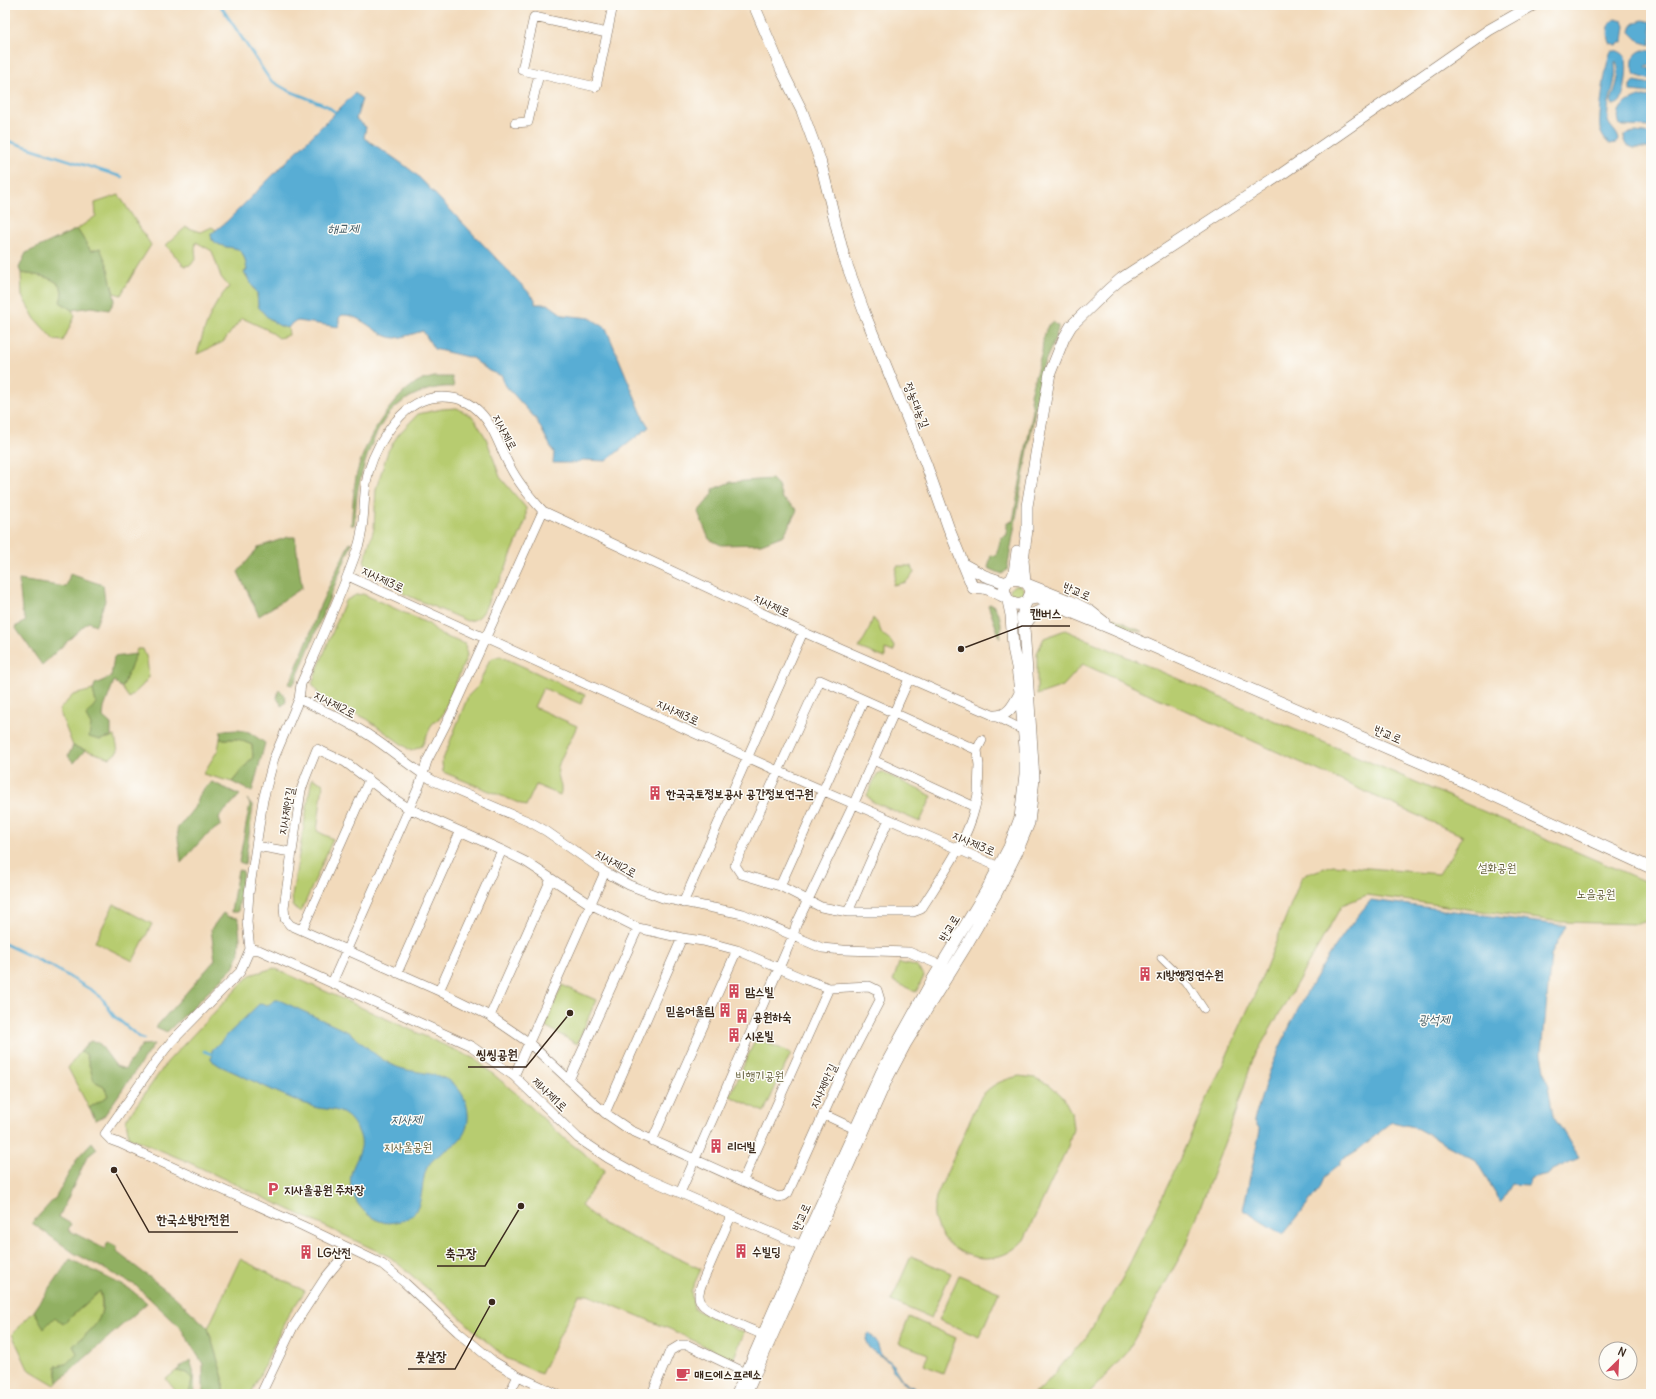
<svg xmlns="http://www.w3.org/2000/svg" width="1656" height="1399" viewBox="0 0 1656 1399" font-family="Delius,'Poor Story',sans-serif">
	<style>
		.green { fill: #b7cc6f; stroke: #797b46 }
		.forest { fill: #91b062; stroke: #666d40 }
		.water { fill: #58add4; stroke: #4a6c79 }
		.lines { fill: none; stroke-linecap: round; stroke-linejoin: round }
		.stream { stroke: #58add4; stroke-width: 2.5 }
		.pedestrian-casing { stroke: #7b6855; stroke-width: 8 }
		.minor-casing { stroke: #7b6855; stroke-width: 10 }
		.tertiary-casing { stroke: #7b6855; stroke-width: 12 }
		.pedestrian { stroke: #fff; stroke-width: 7 }
		.minor { stroke: #fff; stroke-width: 9 }
		.tertiary { stroke: #fff; stroke-width: 11 }
		.labels { text-anchor: middle; dominant-baseline: central; stroke-width: 3; stroke-linejoin: round; paint-order: stroke }
		.street-label { font-size: 12px; fill: #3b2a1e; stroke: #fdfcf7 }
		.poi-label { font-size: 12px; font-weight: bold; fill: #3b2a1e; stroke: #fdfcf7; text-anchor: start }
		.park-label { font-size: 12px; fill: #605b36; stroke: #fdfcf7 }
		.water-label { font-size: 13px; font-style: italic; fill: #475e67; stroke: #fdfcf7 }
		.leader { fill: none; stroke: #3b2a1e; stroke-width: 1.5 }
		.callout-dot { fill: #3b2a1e; stroke: #fdfcf7; stroke-width: 1.5 }
		.callout-label { font-size: 13px; text-anchor: middle; font-weight: bold; fill: #3b2a1e; stroke: #fdfcf7; stroke-width: 3; stroke-linejoin: round; paint-order: stroke }
	</style>
	<rect width="100%" height="100%" fill="#fdfcf7"/>
	<filter id="ink" filterUnits="userSpaceOnUse"><feTurbulence type="fractalNoise" baseFrequency=".025" numOctaves="2"/><feDisplacementMap in="SourceGraphic" scale="8" xChannelSelector="R" yChannelSelector="G"/><feConvolveMatrix kernelMatrix="1 2 1 2 8 2 1 2 1" color-interpolation-filters="sRGB"/></filter>
	<filter id="wash" filterUnits="userSpaceOnUse"><feTurbulence type="fractalNoise" baseFrequency=".012" numOctaves="4" result="noise"/><feDisplacementMap in="SourceGraphic" scale="16" xChannelSelector="R" yChannelSelector="G"/><feGaussianBlur stdDeviation="0.9" result="paint"/><feColorMatrix in="noise" values="0 0 0 0 0 0 0 0 0 0 0 0 0 0 0 0 0 1.4 0 .05"/><feComposite in="paint" operator="in"/></filter>
	<g filter="url(#wash)">
		<rect width="100%" height="100%" fill="#f2dabb"/>
		<!-- green -->
		<path class="green" d="M 119,195 L 151,245 L 137,267 L 121,295 L 114,293 L 100,248 L 91,251 L 77,229 L 96,216 L 95,203 Z
			M 186,227 L 201,232 L 212,227 L 216,230 L 211,234 L 212,240 C 233,256 242,236 247,270 L 244,272 L 257,293 L 258,306 L 262,311 L 275,322 L 288,328 L 289,335 L 279,338 L 268,330 L 242,318 L 223,342 L 197,354 C 204,331 211,305 229,287 L 221,277 L 212,251 L 196,242 L 195,249 L 196,258 L 191,265 L 184,266 L 166,245 Z
			M 21,273 C 33,275 60,276 62,292 C 62,295 61,299 60,302 L 72,310 L 75,316 L 63,341 L 54,340 L 35,319 L 22,296 Z
			M 457,408 L 473,417 L 486,438 L 500,477 L 526,508 L 526,520 L 500,581 C 498,584 494,587 492,591 C 486,604 485,620 467,621 L 404,594 L 398,587 L 372,574 L 364,561 L 374,528 L 376,489 L 388,451 L 398,435 L 418,414 L 442,409 Z
			M 897,566 L 912,566 L 914,573 L 906,582 L 893,585 Z
			M1010 592a7 7 0 1 1 14 0a7 7 0 1 1-14 0Z
			M 363,594 L 429,624 L 441,635 L 465,644 L 467,656 L 442,716 L 432,724 L 422,746 L 411,751 L 367,719 L 320,697 L 312,683 L 345,601 L 356,595 Z
			M 1086,605 L 1143,632 C 1121,628 1104,617 1086,605 Z
			M 873,618 L 878,624 L 882,634 L 889,639 L 895,648 L 893,652 L 885,649 L 885,658 L 859,648 L 868,632 Z
			M 1065,630 L 1651,884 L 1651,920 L 1637,924 L 1561,922 L 1367,895 L 1342,905 L 1253,1059 L 1235,1114 L 1186,1246 L 1126,1354 L 1088,1394 L 1033,1394 L 1041,1389 L 1087,1336 L 1122,1279 L 1161,1200 L 1259,985 L 1302,876 L 1333,865 L 1439,874 L 1463,836 L 1083,664 L 1063,686 L 1037,695 L 1037,653 L 1044,638 Z
			M 137,649 L 143,649 L 147,659 L 149,677 L 142,686 L 129,698 L 122,688 Z
			M 500,656 L 585,695 L 581,704 L 543,688 L 534,707 L 577,726 C 572,738 561,756 558,767 C 556,777 564,786 560,795 L 536,785 L 526,806 L 443,772 L 442,762 L 468,696 L 478,686 L 490,659 Z
			M 93,690 L 96,703 L 100,740 L 115,736 L 118,751 L 110,758 L 73,746 L 59,710 L 73,695 Z
			M 220,739 L 238,739 L 252,745 L 253,757 L 232,782 L 203,774 L 218,750 Z
			M 882,772 L 932,796 L 920,822 L 871,801 L 867,795 L 877,774 Z
			M 312,778 L 323,784 L 317,831 L 333,839 L 301,912 L 293,907 L 292,896 Z
			M 114,904 L 152,924 L 133,961 L 95,942 Z
			M 899,963 L 916,966 L 924,976 L 916,992 L 893,981 Z
			M 274,968 L 475,1059 L 518,1095 L 565,1139 L 605,1170 L 581,1206 L 603,1224 L 701,1269 L 691,1291 L 694,1309 L 744,1333 L 733,1360 L 672,1330 L 588,1295 L 579,1295 L 541,1374 L 506,1358 L 480,1336 L 448,1306 L 390,1257 L 186,1161 L 129,1137 L 126,1120 L 168,1061 L 250,975 Z
			M 562,985 L 596,1000 L 577,1044 L 545,1026 Z
			M 756,1038 L 791,1053 L 764,1112 L 730,1096 Z
			M 80,1052 L 86,1054 L 94,1081 L 104,1086 L 108,1096 L 89,1108 L 68,1068 Z
			M 1019,1076 L 1035,1078 L 1050,1085 L 1063,1097 L 1071,1112 L 1073,1129 L 1068,1146 L 1024,1240 C 1018,1246 1012,1251 1005,1254 C 975,1267 939,1247 934,1216 C 933,1210 935,1203 936,1197 L 980,1098 C 991,1084 1003,1080 1019,1076 Z
			M 911,1256 L 951,1273 L 931,1318 L 891,1301 Z
			M 240,1259 L 305,1291 L 287,1317 L 251,1394 L 223,1394 L 223,1378 L 208,1328 Z
			M 959,1275 L 999,1292 L 979,1337 L 939,1320 Z
			M 100,1291 C 107,1321 93,1328 73,1346 L 77,1353 L 66,1364 L 56,1366 L 58,1382 L 55,1385 L 28,1369 L 12,1334 L 34,1311 L 44,1327 L 55,1317 L 63,1324 Z
			M 909,1317 L 956,1338 L 943,1373 L 924,1365 L 928,1354 L 899,1343 Z
			M 176,1371 L 188,1373 L 192,1380 L 190,1390 L 186,1394 L 178,1394 L 166,1379 Z"/>
		<!-- forest -->
		<path class="forest" d="M 77,229 L 91,251 L 100,248 L 107,264 L 115,300 L 109,310 L 92,307 L 72,310 L 60,302 C 61,299 62,295 62,292 C 61,276 33,275 21,273 L 19,268 L 26,253 Z
			M 1053,322 L 1058,326 C 1059,332 1045,361 1042,369 L 1007,570 L 1002,574 L 988,568 L 991,555 L 996,556 L 1001,538 L 1007,535 L 1007,522 L 1013,521 L 1033,410 L 1030,394 L 1042,352 L 1043,340 L 1047,327 Z
			M 434,377 L 452,377 L 454,387 C 428,385 397,399 383,422 C 372,439 365,461 360,480 C 356,494 356,510 354,525 L 351,525 C 353,508 353,489 357,473 C 365,441 388,401 417,382 C 421,379 429,379 434,377 Z
			M 772,479 L 778,485 L 782,498 L 797,510 L 784,535 L 761,544 L 721,545 L 709,539 L 698,512 L 713,494 L 713,489 L 731,482 Z
			M 288,537 L 295,537 L 302,588 L 259,616 L 238,572 L 259,547 Z
			M 350,542 L 352,543 L 295,682 L 292,685 L 288,684 L 292,678 L 310,634 L 317,612 Z
			M 70,574 L 103,585 L 105,601 L 96,625 L 88,622 L 42,665 L 15,627 L 26,621 L 22,611 L 19,580 L 66,587 Z
			M 989,604 L 993,605 C 1002,618 1002,623 1000,638 L 988,605 Z
			M 136,654 L 122,688 L 114,681 L 104,708 L 103,717 L 111,724 L 111,737 L 100,740 L 89,737 L 91,725 L 86,716 L 96,703 L 93,690 L 95,684 L 111,677 L 114,657 Z
			M 279,689 L 285,696 L 286,702 L 282,706 L 277,698 Z
			M 238,730 L 249,732 L 265,743 L 252,792 L 232,782 L 253,757 L 252,745 L 238,739 L 220,739 L 221,731 Z
			M 73,746 L 85,750 L 74,763 L 68,756 Z
			M 212,782 L 240,795 L 219,817 L 221,825 L 205,836 L 181,863 L 177,829 L 194,808 L 202,790 Z
			M 247,799 L 253,806 L 245,864 L 239,862 L 250,804 Z
			M 238,870 L 243,871 L 238,912 L 231,912 Z
			M 223,913 L 229,917 L 238,918 L 240,939 L 239,954 L 233,968 L 167,1032 L 156,1027 L 215,960 L 211,929 Z
			M 90,1041 L 99,1043 L 116,1066 L 125,1069 L 142,1045 L 154,1044 L 104,1116 L 96,1120 L 89,1108 L 108,1096 L 104,1086 L 94,1081 L 86,1054 L 80,1052 Z
			M 92,1142 L 97,1149 L 87,1157 L 59,1217 L 71,1224 L 68,1230 L 105,1249 L 108,1242 L 116,1246 L 118,1253 L 174,1296 L 208,1328 L 223,1378 L 223,1394 L 203,1394 L 203,1364 L 180,1327 L 135,1285 L 74,1253 L 32,1223 L 56,1197 L 78,1157 Z
			M 70,1259 L 130,1289 L 147,1303 L 58,1382 L 56,1366 L 66,1364 L 77,1353 L 73,1346 C 91,1330 109,1318 100,1291 L 63,1324 L 55,1317 L 44,1328 L 34,1311 Z
			M 190,1360 L 193,1370 L 195,1394 L 186,1394 L 190,1390 L 192,1380 L 188,1373 L 176,1371 Z"/>
		<!-- water -->
		<path class="water" d="M 1615,19 L 1623,21 L 1625,26 L 1623,41 L 1617,45 L 1610,43 C 1607,35 1607,23 1615,19 Z
			M 1643,20 L 1651,22 L 1651,45 L 1640,42 L 1630,32 C 1631,24 1635,22 1643,20 Z
			M 1612,50 C 1616,50 1623,52 1625,57 C 1629,64 1625,93 1621,100 C 1619,104 1616,104 1613,105 L 1611,101 C 1615,89 1622,73 1616,61 L 1615,62 C 1615,67 1616,73 1615,78 C 1613,92 1606,106 1608,121 C 1610,128 1618,132 1619,140 L 1616,143 L 1610,144 C 1605,141 1601,134 1600,129 C 1598,119 1606,55 1612,50 Z
			M 1643,50 L 1651,51 L 1651,65 L 1647,65 L 1646,67 L 1651,69 L 1651,80 L 1635,75 C 1631,65 1631,54 1643,50 Z
			M 1635,81 L 1651,84 L 1651,93 L 1630,91 L 1630,85 Z
			M 355,93 L 362,99 L 356,119 L 366,127 L 364,138 C 382,150 400,161 417,175 L 535,299 L 535,304 L 548,304 L 563,315 L 590,318 L 606,328 L 644,419 L 649,427 L 606,461 L 583,460 L 574,463 L 553,463 L 554,453 L 536,419 L 504,384 L 502,376 L 489,371 L 472,358 L 434,349 L 423,331 C 415,333 405,337 396,338 C 378,338 362,314 342,315 L 339,318 L 339,327 L 298,321 L 292,323 L 288,328 C 276,327 264,315 258,306 L 257,293 L 244,272 L 247,270 C 242,236 232,256 212,240 L 211,234 L 226,222 Z
			M 1643,96 L 1651,97 L 1651,127 L 1624,126 L 1620,125 C 1613,107 1628,100 1643,96 Z
			M 1636,132 L 1651,134 L 1651,148 L 1634,148 L 1626,145 L 1624,140 L 1625,135 L 1627,133 Z
			M 1371,900 L 1566,926 L 1551,955 L 1542,1053 L 1553,1115 L 1579,1158 L 1552,1170 L 1549,1174 L 1531,1178 L 1527,1185 L 1512,1184 L 1501,1202 L 1476,1161 L 1414,1127 L 1392,1122 L 1358,1150 L 1341,1160 L 1339,1165 L 1324,1177 L 1320,1188 L 1283,1235 L 1243,1210 L 1260,1130 L 1254,1120 C 1260,1104 1263,1088 1269,1073 C 1294,1011 1327,950 1371,900 Z
			M 274,1000 L 279,1000 L 348,1032 C 364,1043 378,1060 397,1067 C 418,1075 445,1070 460,1091 C 471,1106 472,1130 456,1143 C 447,1151 435,1155 428,1166 C 418,1183 428,1215 400,1221 C 395,1222 388,1224 383,1222 C 363,1217 347,1195 351,1174 C 355,1156 368,1149 357,1129 C 353,1122 348,1115 340,1112 C 331,1108 320,1110 311,1106 C 280,1095 250,1079 220,1066 L 211,1060 L 212,1050 L 259,1004 C 267,1005 269,1006 274,1000 Z
			M 870,1333 L 877,1343 L 881,1355 L 891,1362 L 901,1378 L 908,1385 L 929,1394 C 921,1394 910,1389 904,1383 C 901,1381 899,1376 896,1373 C 894,1371 894,1372 892,1369 C 891,1367 890,1365 889,1363 C 882,1354 860,1350 868,1334 Z"/>
		<g class="lines">
			<!-- stream -->
			<path class="stream" d="M 220,5 L 270,80 L 287,90 L 327,106 L 335,112
				M 5,140 L 122,177
				M 5,944 L 51,966 L 93,991 L 102,998 L 114,1016 L 139,1037 L 144,1039
				M 204,1051 L 211,1054"/>
		</g>
	</g>
	<g filter="url(#ink)">
		<g class="lines">
			<defs>
				<path id="pedestrian" d="M 1161,958 L 1186,982 L 1204,1009"/>
				<path id="minor" d="M 607,33 L 534,17 L 522,70 L 596,87 L 613,5
					M 515,123 L 528,122 L 539,74
					M 348,576 L 778,771 L 999,867
					M 299,699 C 323,710 348,721 370,736 C 392,750 411,768 434,781 L 532,823 L 546,831 L 605,872 L 629,885 L 663,898 L 743,914 L 822,948 L 843,950 L 909,952 L 947,968
					M 317,749 L 345,762 L 390,796 L 408,808 L 502,850 L 526,862 L 590,904 L 638,928 L 682,938 L 703,941 L 737,950 L 804,979 L 829,988 L 869,986 L 877,990 L 880,1000 L 842,1073 L 788,1193 L 784,1196 L 778,1197 L 630,1130 L 605,1113 L 528,1042 L 490,1016 L 439,991 L 290,925 L 285,919 L 284,907 L 301,790 L 306,776 Z
					M 873,760 L 975,807 C 966,844 941,877 921,909 L 913,912 L 848,912 L 821,907 L 780,886 L 741,874 L 735,865 L 820,680 L 977,750
					M 975,807 L 978,794 L 979,765 L 977,750 L 982,740
					M 256,846 L 291,852
					M 780,886 L 864,700
					M 683,903 L 803,632
					M 848,912 L 889,819
					M 302,930 L 369,780
					M 250,949 L 259,950 L 471,1046 L 514,1076 L 578,1138 L 608,1158 L 639,1175 L 807,1248
					M 397,973 L 460,832
					M 332,983 L 420,784 L 427,761 L 452,712 L 543,511
					M 439,991 L 502,850
					M 490,1016 L 551,879
					M 514,1076 L 605,872
					M 569,1080 L 638,928
					M 605,1113 L 682,938
					M 823,1114 L 855,1129
					M 652,1141 L 737,950
					M 743,1180 L 829,988
					M 680,1193 L 779,968 L 793,936 L 796,925 L 850,812 L 909,679
					M 731,1216 L 702,1283 C 699,1291 697,1297 702,1304 C 708,1313 752,1330 764,1335
					M 261,1394 L 293,1327 L 325,1278 L 349,1249
					M 509,1394 L 518,1376
					M 557,1394 L 518,1376 L 493,1361 L 458,1332 L 405,1283 L 382,1264 L 303,1226 L 119,1143 L 111,1140 L 105,1134 L 156,1061 L 171,1042 L 240,972 L 250,949 L 247,922 L 249,893 L 263,800 L 274,758 L 299,699 L 301,684 C 321,639 342,594 358,547 C 365,527 363,504 366,484 C 370,453 397,408 427,399 C 442,395 461,397 473,406 C 493,421 498,444 509,465 C 518,483 530,497 543,511 L 803,632 L 995,716 L 1023,730
					M 652,1394 L 670,1351 L 680,1345 L 688,1345 L 746,1373"/>
				<path id="tertiary" d="M 754,5 L 782,71 L 802,111 L 820,160 L 844,257 L 866,317 L 926,464 L 949,529 L 973,588 C 986,586 995,592 1006,598
					M 963,564 L 985,576 L 1006,583
					M 1011,580 L 1014,573 L 1017,551
					M 1025,582 L 1023,560 L 1027,530 L 1027,506 L 1050,373 L 1064,338 L 1071,326 L 1109,289 L 1122,278 L 1283,173 L 1489,30 L 1533,5
					M 1027,584 L 1070,601 L 1090,611 L 1104,622
					M 1028,600 L 1037,598 L 1112,629 L 1440,771 L 1651,868
					M 1024,627 C 1036,607 1039,610 1059,611
					M 995,716 C 1009,716 1014,704 1020,693
					M 737,1394 L 802,1246 L 881,1073 L 934,977 L 987,889 L 1009,847 L 1020,818 L 1025,774 L 1025,748 L 1020,692 L 1017,667 L 1013,648 L 1011,615 L 1008,601
					M 746,1394 L 887,1079 L 906,1043 L 966,946 L 996,894 L 1017,852 L 1029,823 L 1034,779 L 1024,627 C 1019,614 1026,604 1031,592 C 1029,581 1018,577 1008,581 L 1004,589 L 1008,601 C 1015,604 1019,606 1025,602"/>
			</defs>
			<!-- pedestrian casing -->
			<use href="#pedestrian" class="pedestrian-casing"/>
			<!-- minor casing -->
			<use href="#minor" class="minor-casing"/>
			<!-- tertiary casing -->
			<use href="#tertiary" class="tertiary-casing"/>
			<!-- pedestrian -->
			<use href="#pedestrian" class="pedestrian"/>
			<!-- minor -->
			<use href="#minor" class="minor"/>
			<!-- tertiary -->
			<use href="#tertiary" class="tertiary"/>
		</g>
	</g>
	<!-- icons -->
	<defs>
		<symbol id="building-bare" viewBox="-9 -9 18 18"><path d="M-4-6H4V6H1V3H-1V6H-4ZM-2.5-4.3h1.7v1.8h-1.7ZM.8-4.3h1.7v1.8H.8ZM-2.5-1h1.7V.8h-1.7ZM.8-1h1.7V.8H.8Z" fill="#d1495b" stroke="#fdfcf7" stroke-width="2.5" paint-order="stroke"/></symbol>
		<symbol id="parking-bare" viewBox="-9 -9 18 18"><path d="M-3.5-5.5H1a3.5 3.5 0 0 1 0 7H-1V5.5H-3.5ZM-1-3.4V-.6H.8a1.4 1.4 0 0 0 0-2.8Z" fill="#d1495b" stroke="#fdfcf7" stroke-width="2.5" paint-order="stroke"/></symbol>
		<symbol id="cafe-bare" viewBox="-9 -9 18 18"><path d="M-5.5-4.5H6V0H3Q3 3.5 0 3.5H-2.5Q-5.5 3.5-5.5 0ZM3-3.2v2h1.7v-2ZM-6 4.5H4V6H-6Z" fill="#d1495b" stroke="#fdfcf7" stroke-width="2.5" paint-order="stroke"/></symbol>
	</defs>
	<g fill-rule="evenodd">
		<use href="#building-bare" x="645" y="783" width="20" height="20"/>
		<use href="#building-bare" x="1135" y="964" width="20" height="20"/>
		<use href="#building-bare" x="724" y="981" width="20" height="20"/>
		<use href="#building-bare" x="715" y="1000" width="20" height="20"/>
		<use href="#building-bare" x="732" y="1006" width="20" height="20"/>
		<use href="#building-bare" x="724" y="1025" width="20" height="20"/>
		<use href="#building-bare" x="706" y="1136" width="20" height="20"/>
		<use href="#parking-bare" x="263" y="1179" width="20" height="20"/>
		<use href="#building-bare" x="731" y="1241" width="20" height="20"/>
		<use href="#building-bare" x="296" y="1242" width="20" height="20"/>
		<use href="#cafe-bare" x="673" y="1364" width="20" height="20"/>
	</g>
	<g class="labels">
		<!-- street labels -->
		<g class="street-label">
			<text transform="translate(917 405) rotate(68)">정농대농길</text>
			<text transform="translate(505 432) rotate(62)">지사제로</text>
			<text transform="translate(383 579) rotate(25)">지사제3로</text>
			<text transform="translate(1077 591) rotate(23)">반교로</text>
			<text transform="translate(772 605) rotate(25)">지사제로</text>
			<text transform="translate(335 704) rotate(27)">지사제2로</text>
			<text transform="translate(678 712) rotate(25)">지사제3로</text>
			<text transform="translate(1388 734) rotate(23)">반교로</text>
			<text transform="translate(286 811) rotate(-80)">지사제안길</text>
			<text transform="translate(974 843) rotate(23)">지사제3로</text>
			<text transform="translate(616 863) rotate(29)">지사제2로</text>
			<text transform="translate(949 928) rotate(-59)">반교로</text>
			<text transform="translate(823 1086) rotate(-65)">지사제안길</text>
			<text transform="translate(550 1094) rotate(44)">제사제1로</text>
			<text transform="translate(801 1217) rotate(-66)">반교로</text>
		</g>
		<!-- poi labels -->
		<g class="poi-label">
			<text x="666" y="793">한국국토정보공사 공간정보연구원</text>
			<text x="1156" y="974">지방행정연수원</text>
			<text x="745" y="991">맘스빌</text>
			<text x="714" y="1010" text-anchor="end">믿음어울림</text>
			<text x="753" y="1016">공원하숙</text>
			<text x="745" y="1035">시온빌</text>
			<text x="727" y="1146">리더빌</text>
			<text x="284" y="1189">지사울공원 주차장</text>
			<text x="752" y="1251">수빌딩</text>
			<text x="317" y="1252">LG산전</text>
			<text x="694" y="1374">매드에스프레소</text>
		</g>
		<!-- park labels -->
		<g class="park-label">
			<text x="1497" y="867">설화공원</text>
			<text x="1596" y="893">노을공원</text>
			<text x="760" y="1075">비행기공원</text>
			<text x="408" y="1146">지사울공원</text>
		</g>
		<!-- water labels -->
		<g class="water-label">
			<text x="343" y="228">해교제</text>
			<text x="1434" y="1019">광석제</text>
			<text x="406" y="1119">지사제</text>
		</g>
	</g>
	<!-- callouts -->
	<path class="leader" d="M961 649L1022 626H1070M570 1013L526 1067H468M114 1170L149 1232H238M521 1206L485 1266H437M492 1302L455 1369H408"/>
	<g class="callout-dot">
		<circle cx="961" cy="649" r="4"/>
		<circle cx="570" cy="1013" r="4"/>
		<circle cx="114" cy="1170" r="4"/>
		<circle cx="521" cy="1206" r="4"/>
		<circle cx="492" cy="1302" r="4"/>
	</g>
	<g class="callout-label">
		<text x="1046" y="618">캔버스</text>
		<text x="497" y="1059">씽씽공원</text>
		<text x="193" y="1224">한국소방안전원</text>
		<text x="461" y="1258">축구장</text>
		<text x="431" y="1361">풋살장</text>
	</g>
	<!-- margin -->
	<rect width="1656" height="1399" fill="none" stroke="#fdfcf7" stroke-width="20"/>
	<!-- north arrow -->
	<g transform="translate(1618 1361) rotate(24)"><circle r="19" fill="#fdfcf7" stroke="#afa8a0"/>
	<path d="M0-3L7 15L0 10L-7 15Z" fill="#d1495b"/>
	<text y="-6" font-size="11" font-weight="bold" text-anchor="middle" fill="#3b2a1e">N</text>
	</g>
</svg>
